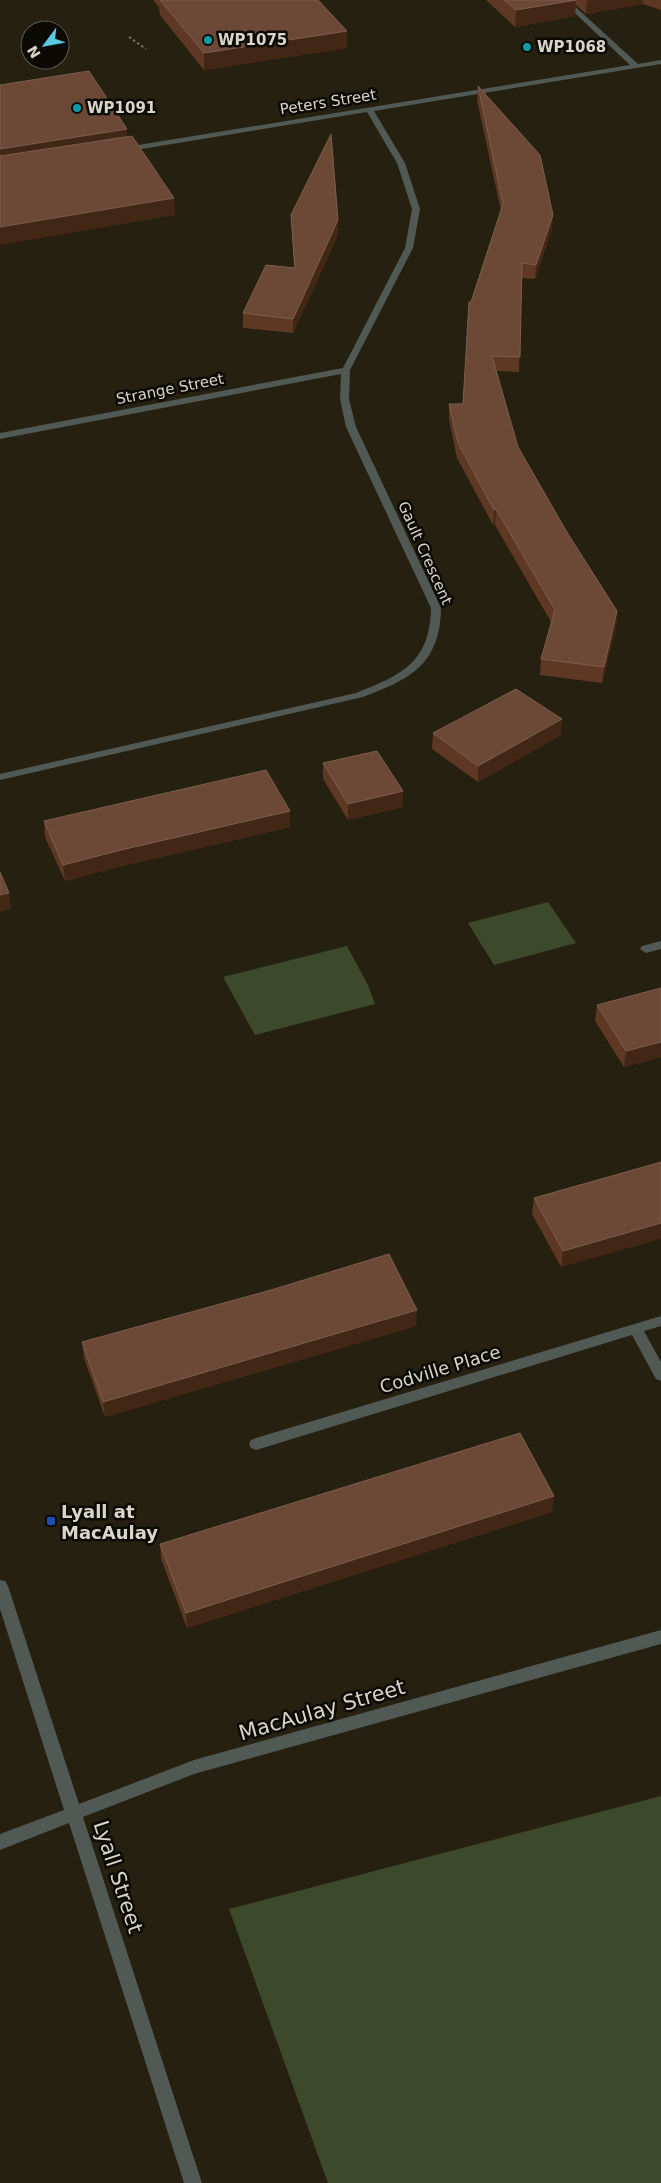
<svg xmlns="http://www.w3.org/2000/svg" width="661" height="2183" viewBox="0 0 661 2183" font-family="'DejaVu Sans',sans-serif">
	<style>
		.green { fill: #3c4a2b }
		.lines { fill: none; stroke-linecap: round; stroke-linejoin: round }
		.path { stroke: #747062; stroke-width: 2; stroke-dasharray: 2.5 2.5; stroke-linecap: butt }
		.minor { fill: #515954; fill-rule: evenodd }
		.wall { fill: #5f3725 }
		.shaded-wall { fill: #432715 }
		.building { fill: #6c4836; stroke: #7d5e4e }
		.culture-dot { fill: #0f9aa8; stroke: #0c0a04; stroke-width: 2 }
		.transit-dot { fill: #1a4fb4; stroke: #0c0a04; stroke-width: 2 }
		.labels { text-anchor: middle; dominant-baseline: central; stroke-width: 5; stroke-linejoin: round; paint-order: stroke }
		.far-poi-label { font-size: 15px; font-weight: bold; fill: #d8d5cb; stroke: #0c0a04; text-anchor: start }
		.far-street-label { font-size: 15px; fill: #d8d5cb; stroke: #0c0a04 }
		.street-label { font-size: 18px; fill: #d8d5cb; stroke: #0c0a04 }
		.poi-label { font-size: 18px; font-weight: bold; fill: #d8d5cb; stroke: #0c0a04; text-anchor: start }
		.near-street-label { font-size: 21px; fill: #d8d5cb; stroke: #0c0a04 }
	</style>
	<rect width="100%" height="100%" fill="#262010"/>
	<!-- green -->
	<path class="green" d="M 548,902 L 576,943 L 494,965 L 468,923 Z
		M 347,946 L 368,985 L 375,1004 L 255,1035 L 223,977 Z
		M 661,1796 L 661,2183 L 328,2183 L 229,1909 Z"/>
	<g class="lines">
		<!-- path -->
		<path class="path" d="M 129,37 L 146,49"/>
		<!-- minor -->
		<path class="minor" d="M 561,0 L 568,0 L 638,64 L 661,60 L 661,64 L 374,111 L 405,163 L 420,209 L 413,248 L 350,370 L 349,399 L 356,427 L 441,608 C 440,664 411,679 363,697 L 0,780 L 0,774 L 356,693 C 402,675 430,662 431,608 L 346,427 L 340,399 L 341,374 L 0,439 L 0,433 L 343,368 L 405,248 L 412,209 L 397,163 L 367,112 L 123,152 L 120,152 L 120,148 L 630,65 Z
			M 661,941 L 661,949 L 646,953 L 640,949 L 642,946 Z
			M 661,1316 L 661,1326 L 644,1331 L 661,1362 L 661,1381 L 656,1379 L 632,1335 L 256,1450 L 251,1448 L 249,1444 L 251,1440 L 256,1438 Z
			M 0,1580 L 5,1581 L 8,1586 L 79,1804 L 194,1760 L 661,1630 L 661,1644 L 194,1774 L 83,1817 L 202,2183 L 184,2183 L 69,1823 L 0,1850 L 0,1834 L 64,1810 L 0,1609 Z"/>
	</g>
	<!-- wall -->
	<path class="wall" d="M 153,0 L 318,0 L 347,31 L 347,48 L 204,70 L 160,15 L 159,7 Z
		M 486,0 L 661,0 L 661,10 L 643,4 L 586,14 L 576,5 L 575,16 L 515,27 Z
		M 478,86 L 552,229 L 535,279 L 522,278 L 519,372 L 496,371 L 518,447 L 568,534 L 617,611 L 616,627 L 602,683 L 540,675 L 541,659 L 551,622 L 495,525 L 493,525 L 457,458 L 449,419 L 449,404 L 463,404 L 471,302 L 501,211 L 477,100 Z
		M 291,215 L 338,235 L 293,333 L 243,328 L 243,313 L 294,268 Z
		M 433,733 L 561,735 L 478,782 L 432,749 Z
		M 323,763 L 403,791 L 402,807 L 348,820 L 323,779 Z
		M 290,811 L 290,827 L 122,866 L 65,881 L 45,837 L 44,821 Z
		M 661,988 L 661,1057 L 624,1067 L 595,1021 L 597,1005 Z
		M 661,1162 L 561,1267 L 532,1214 L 534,1198 Z
		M 416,1326 L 105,1417 L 84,1358 L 82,1342 Z
		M 552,1512 L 187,1628 L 161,1559 L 160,1544 Z"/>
	<!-- shaded-wall -->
	<path class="shaded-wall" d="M 576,0 L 575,16 L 515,27 L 516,10 Z
		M 587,0 L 643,0 L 643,4 L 586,14 Z
		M 347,31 L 347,48 L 204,70 L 204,53 Z
		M 127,129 L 128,145 L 0,166 L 0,149 Z
		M 174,198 L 175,215 L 0,245 L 0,227 Z
		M 553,215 L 552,229 L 535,279 L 536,265 Z
		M 338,220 L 338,235 L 293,333 L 293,319 Z
		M 496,509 L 495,525 L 493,525 L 494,510 Z
		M 617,611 L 616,627 L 602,683 L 604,667 Z
		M 562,719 L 561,735 L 478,782 L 478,766 Z
		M 403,791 L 402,807 L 348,820 L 348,804 Z
		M 290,811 L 290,827 L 122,866 L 65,881 L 63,865 L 121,850 Z
		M 9,893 L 11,909 L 0,912 L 0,895 Z
		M 661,1042 L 661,1057 L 624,1067 L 626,1051 Z
		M 661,1223 L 661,1239 L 561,1267 L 563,1251 Z
		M 417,1310 L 416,1326 L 105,1417 L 103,1402 Z
		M 554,1496 L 552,1512 L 187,1628 L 186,1613 Z"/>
	<!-- building -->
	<path class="building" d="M 160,0 L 318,0 L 347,31 L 204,53 Z
		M 504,0 L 576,0 L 516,10 Z
		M 89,71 L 127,129 L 0,149 L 0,85 Z
		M 478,86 L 540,155 L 553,215 L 536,265 L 522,263 L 520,357 L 492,356 L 518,447 L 568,534 L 617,611 L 604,667 L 541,659 L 555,610 L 496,509 L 494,510 L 458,443 L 449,404 L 463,404 L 469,302 L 471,302 L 503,204 Z
		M 331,134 L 338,220 L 293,319 L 243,313 L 266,265 L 295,268 L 291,215 Z
		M 132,136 L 174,198 L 0,227 L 0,156 Z
		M 516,689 L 562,719 L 478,766 L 433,733 Z
		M 377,751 L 403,791 L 348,804 L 323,763 Z
		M 266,770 L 290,811 L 121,850 L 63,865 L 44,821 Z
		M 0,872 L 9,893 L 0,895 Z
		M 661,988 L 661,1042 L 626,1051 L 597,1005 Z
		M 661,1162 L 661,1223 L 563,1251 L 534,1198 Z
		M 389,1254 L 417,1310 L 103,1402 L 82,1342 L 271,1290 Z
		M 520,1433 L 554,1496 L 186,1613 L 160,1544 Z"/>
	<!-- markers -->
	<g class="culture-dot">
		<circle cx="208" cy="40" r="5"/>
		<circle cx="527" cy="47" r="5"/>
		<circle cx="77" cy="108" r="5"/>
	</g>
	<rect class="transit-dot" x="46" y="1516" width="10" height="10" rx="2.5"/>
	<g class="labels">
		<!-- far-poi labels -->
		<g class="far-poi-label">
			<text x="218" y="40">WP1075</text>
			<text x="537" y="47">WP1068</text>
			<text x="87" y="108">WP1091</text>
		</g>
		<!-- far-street labels -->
		<g class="far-street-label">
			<text transform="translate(328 102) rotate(-9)">Peters Street</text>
			<text transform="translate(170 389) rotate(-11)">Strange Street</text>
			<text transform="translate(425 553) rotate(66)">Gault Crescent</text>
		</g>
		<!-- street labels -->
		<g class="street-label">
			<text transform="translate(440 1369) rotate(-17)">Codville Place</text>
		</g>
		<!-- poi labels -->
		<g class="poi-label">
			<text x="61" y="1511">Lyall at<tspan x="61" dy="21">MacAulay</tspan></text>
		</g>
		<!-- near-street labels -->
		<g class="near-street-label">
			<text transform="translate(322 1710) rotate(-16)">MacAulay Street</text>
			<text transform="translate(118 1877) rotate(72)">Lyall Street</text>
		</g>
	</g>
	<!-- north arrow -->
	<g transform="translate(45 45) rotate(238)"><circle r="24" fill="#0c0a04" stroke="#5e5b54"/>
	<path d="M0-4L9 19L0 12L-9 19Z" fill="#58c9e3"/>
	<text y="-8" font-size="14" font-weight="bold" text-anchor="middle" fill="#d8d5cb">N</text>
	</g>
</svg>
